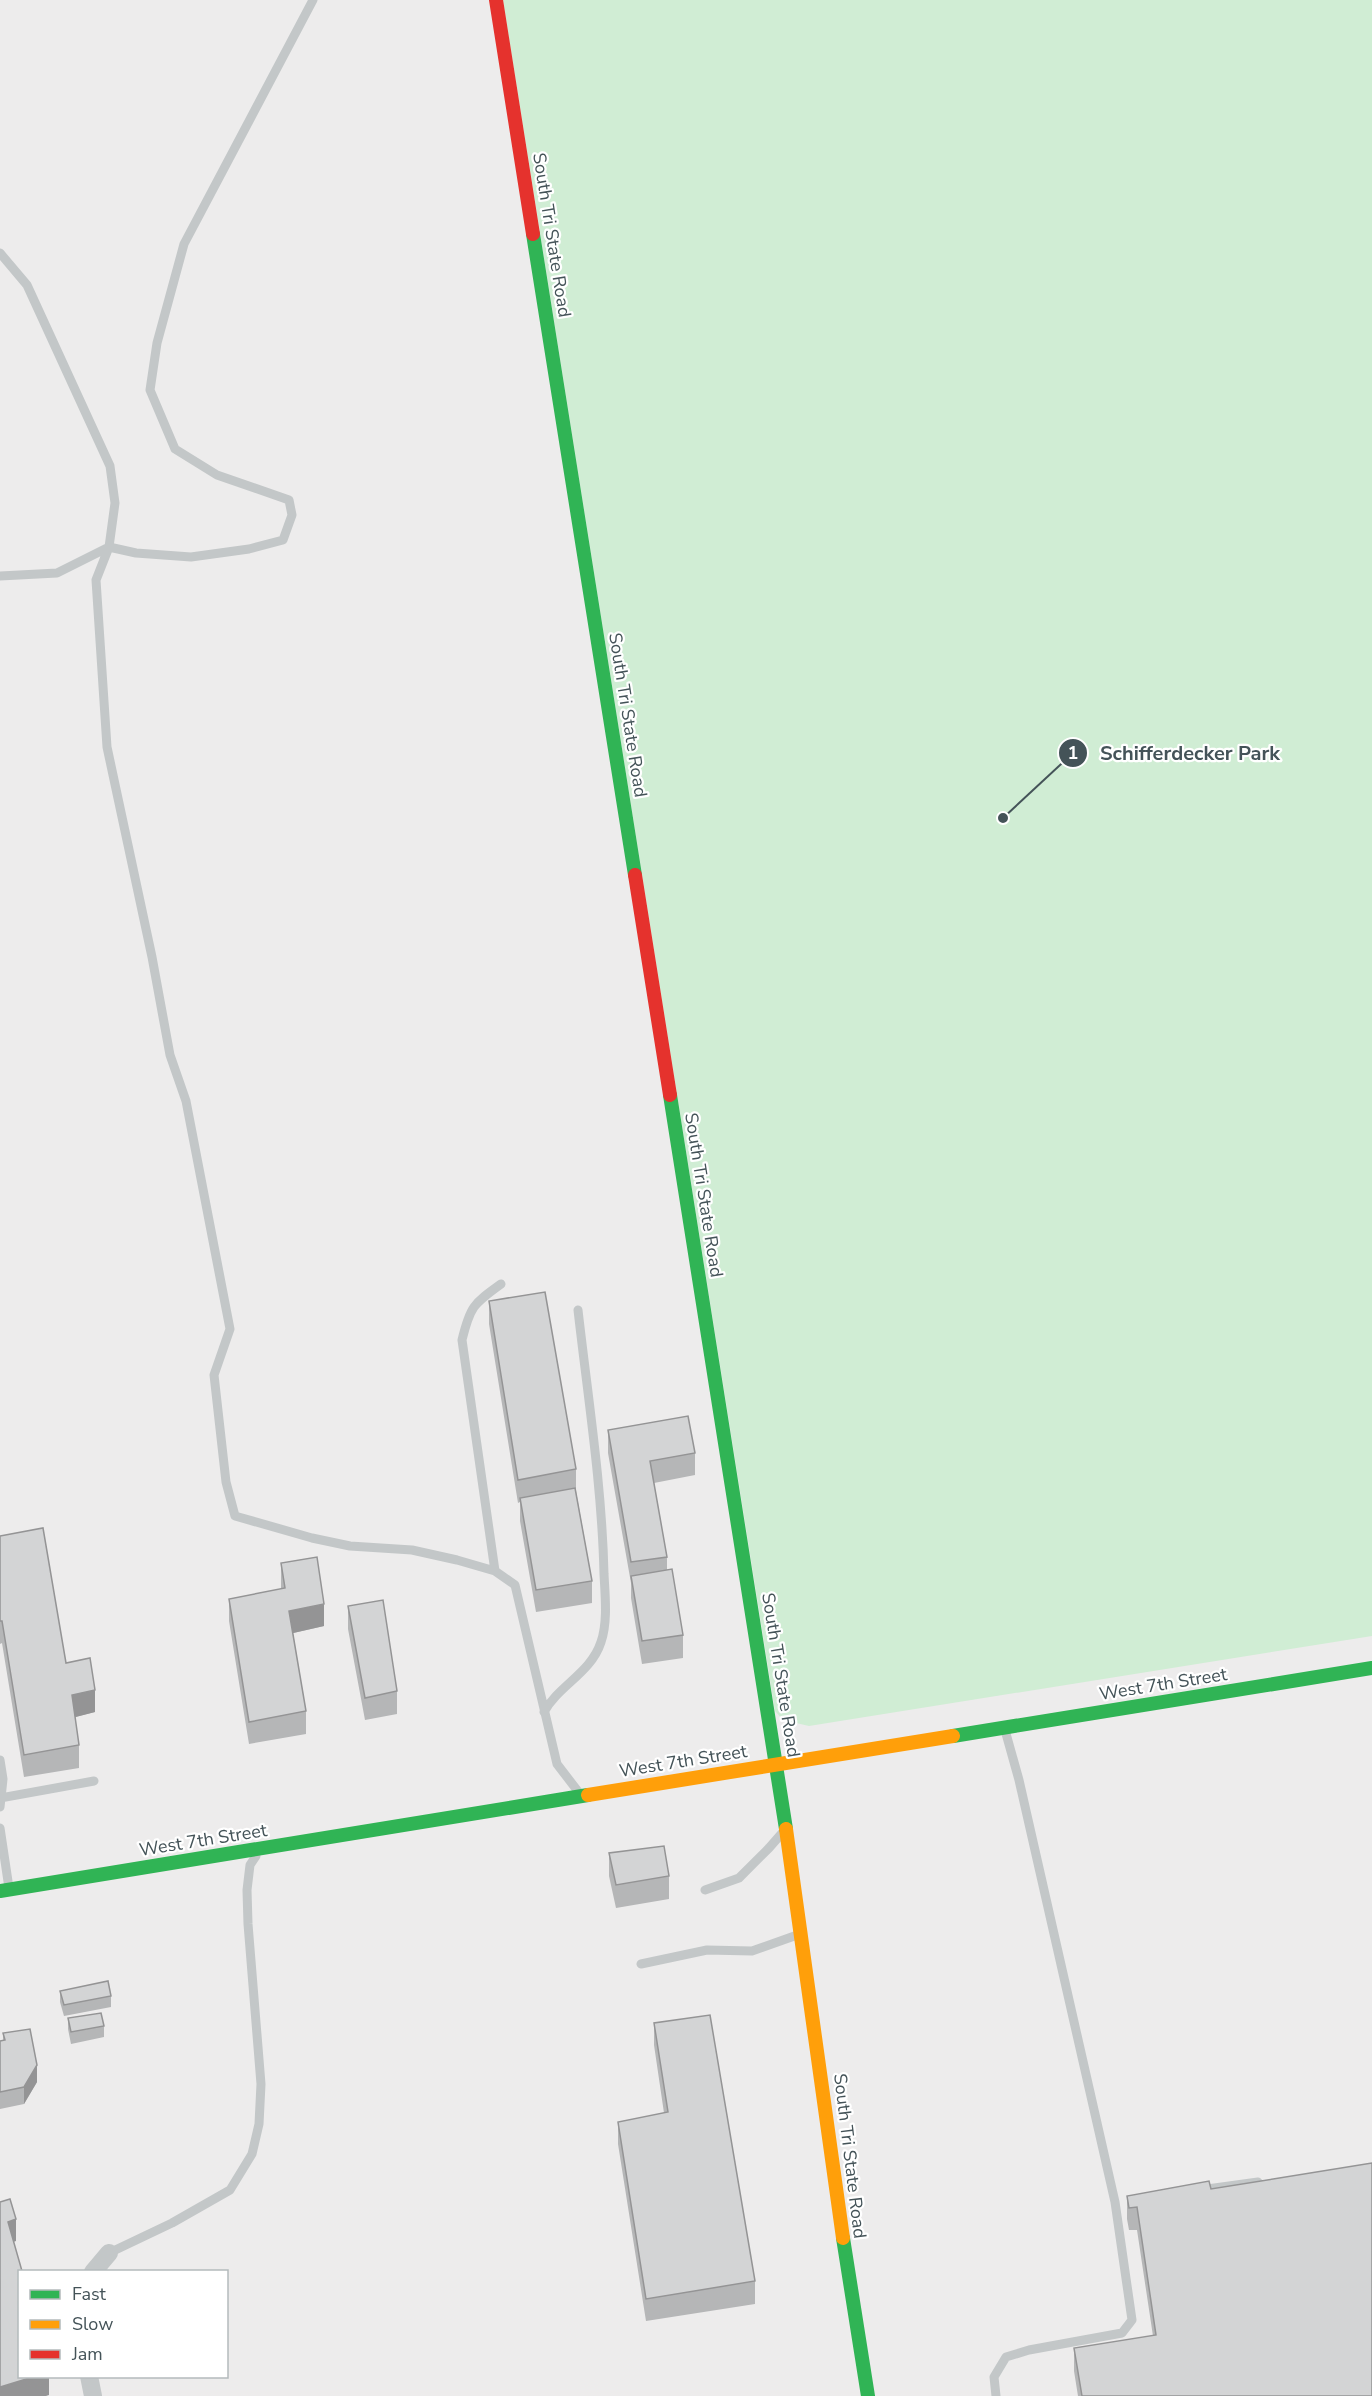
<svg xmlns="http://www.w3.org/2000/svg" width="1372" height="2396" viewBox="0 0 1372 2396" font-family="'Nunito Sans',sans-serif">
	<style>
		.green { fill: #d0edd4 }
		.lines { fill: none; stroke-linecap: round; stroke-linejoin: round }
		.lane { stroke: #c3c7c8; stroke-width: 9 }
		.street { stroke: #c3c7c8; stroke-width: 18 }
		.fast { stroke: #30b455; stroke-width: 14 }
		.slow { stroke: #ff9f0a; stroke-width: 14 }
		.jam { stroke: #e5322d; stroke-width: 14 }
		.wall { fill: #b5b6b7 }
		.shaded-wall { fill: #949495 }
		.building { fill: #d3d4d5; stroke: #949495; stroke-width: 1.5 }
		.labels { text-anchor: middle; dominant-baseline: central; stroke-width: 4.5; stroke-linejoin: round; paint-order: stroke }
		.street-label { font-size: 18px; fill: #445358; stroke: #fff }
		.leader { fill: none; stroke: #445358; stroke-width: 2 }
		.callout-dot { fill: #445358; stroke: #fff; stroke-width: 2 }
		.mark-label { font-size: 18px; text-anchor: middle; font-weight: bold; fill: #fff }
		.callout-label { font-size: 20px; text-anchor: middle; font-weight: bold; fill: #445358; stroke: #fff; stroke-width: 4.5; stroke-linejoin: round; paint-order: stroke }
	</style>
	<rect width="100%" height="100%" fill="#edecec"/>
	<!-- green -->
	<path class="green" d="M 503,0 L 1372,0 L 1372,1636 L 809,1726 L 783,1720 L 775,1711 Z"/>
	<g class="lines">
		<!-- lane -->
		<path class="lane" d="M 0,253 L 27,285 L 110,466 L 115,503 L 109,547 L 96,580 L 107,747 L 152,957 L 170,1055 L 186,1101 L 230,1329 L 214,1375 L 226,1482 L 235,1516 L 312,1538 L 350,1546 L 412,1550 L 457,1560 L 495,1571 L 515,1585 L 557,1764 L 580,1794
			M 0,576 L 57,573 L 109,547 L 136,553 L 191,557 L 249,549 L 283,540 L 292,515 L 289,500 L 217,475 L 175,449 L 150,390 L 157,343 L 184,244 L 313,0
			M 495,1571 L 462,1340 C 470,1307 473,1304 501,1284
			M 544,1712 C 559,1685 591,1673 601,1642 C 608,1622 605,1595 604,1574 C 602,1486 588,1398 578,1310
			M 0,1760 L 3,1779 L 0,1807
			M 0,1798 L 94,1781
			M 0,1828 L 9,1888
			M 705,1890 L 739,1878 L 769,1848 L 783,1832
			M 641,1964 L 707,1950 L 752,1951 L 800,1934
			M 1200,2190 L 1258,2182
			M 109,2253 L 172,2223 L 230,2190 L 252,2154 L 259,2124 L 261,2084 L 248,1924 L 247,1890 L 250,1865 L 256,1856
			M 996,2396 L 994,2377 L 1006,2357 L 1029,2350 L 1122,2333 L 1132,2320 L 1115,2202 L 1019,1780 L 1005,1730"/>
		<!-- street -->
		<path class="street" d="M 93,2272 L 109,2253
			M 89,2376 L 93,2396"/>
		<!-- fast -->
		<path class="fast" d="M 533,234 L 635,875
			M 670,1095 L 786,1829
			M 953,1736 L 1372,1668
			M 0,1891 L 588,1795
			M 843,2238 L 868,2396"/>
		<!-- slow -->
		<path class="slow" d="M 588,1795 L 953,1736
			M 786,1829 L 843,2238"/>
		<!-- jam -->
		<path class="jam" d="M 496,0 L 533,234
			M 635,875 L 670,1095"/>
	</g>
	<!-- wall -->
	<path class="wall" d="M 489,1301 L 576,1469 L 576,1491 L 592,1581 L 592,1603 L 536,1612 L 520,1521 L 520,1502 L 518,1503 L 489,1324 Z
		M 608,1430 L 695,1453 L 695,1475 L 654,1483 L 667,1557 L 667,1570 L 683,1635 L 683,1658 L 642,1664 L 631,1598 L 631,1583 L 608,1453 Z
		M 0,1536 L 66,1663 L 95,1712 L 75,1717 L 79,1745 L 79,1768 L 24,1777 L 2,1643 L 0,1644 Z
		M 281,1563 L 324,1626 L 293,1633 L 306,1711 L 306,1734 L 249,1744 L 229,1621 L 229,1599 L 281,1589 Z
		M 348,1606 L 397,1691 L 397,1714 L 365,1720 L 348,1629 Z
		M 609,1853 L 669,1876 L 669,1899 L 616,1908 L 609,1876 Z
		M 60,1991 L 111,1996 L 111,2007 L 64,2016 L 60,2002 Z
		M 68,2018 L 104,2026 L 104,2037 L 71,2044 L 68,2029 Z
		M 654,2023 L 755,2281 L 755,2304 L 646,2321 L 618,2144 L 618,2122 L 664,2113 L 654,2045 Z
		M 3,2033 L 37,2082 L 24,2104 L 0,2109 L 0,2041 L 3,2040 Z
		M 1211,2189 L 1372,2396 L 1078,2396 L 1074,2371 L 1074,2348 L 1153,2336 L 1137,2230 L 1129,2230 L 1127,2219 L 1127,2196 Z"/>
	<!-- shaded-wall -->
	<path class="shaded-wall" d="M 324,1604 L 324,1626 L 289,1634 L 289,1611 Z
		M 95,1690 L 95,1712 L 72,1718 L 72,1695 Z
		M 37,2065 L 37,2082 L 24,2104 L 24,2087 Z
		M 16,2219 L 16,2241 L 8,2244 L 8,2222 Z
		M 36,2376 L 49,2376 L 49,2395 L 46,2396 L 0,2396 L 0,2387 Z"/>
	<!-- building -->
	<path class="building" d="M 545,1292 L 576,1469 L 518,1480 L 489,1301 Z
		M 688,1416 L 695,1453 L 650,1461 L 667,1557 L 631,1562 L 608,1430 Z
		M 575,1488 L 592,1581 L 536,1590 L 520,1498 Z
		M 43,1528 L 66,1663 L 90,1658 L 95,1690 L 72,1695 L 79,1745 L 24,1755 L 2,1621 L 0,1621 L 0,1536 Z
		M 317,1557 L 324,1604 L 289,1611 L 306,1711 L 249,1722 L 229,1599 L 285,1588 L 281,1563 Z
		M 672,1569 L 683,1635 L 642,1641 L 631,1576 Z
		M 383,1600 L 397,1691 L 365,1698 L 348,1606 Z
		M 664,1846 L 669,1876 L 616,1885 L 609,1853 Z
		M 108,1981 L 111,1996 L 64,2005 L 60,1991 Z
		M 101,2013 L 104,2026 L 71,2032 L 68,2018 Z
		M 710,2015 L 755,2281 L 646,2299 L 618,2122 L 668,2112 L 654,2023 Z
		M 30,2029 L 37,2065 L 24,2087 L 0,2092 L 0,2041 L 5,2040 L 3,2033 Z
		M 1372,2163 L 1372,2396 L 1082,2396 L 1074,2348 L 1156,2335 L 1137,2207 L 1129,2208 L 1127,2196 L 1209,2181 L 1211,2189 Z
		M 10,2199 L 16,2219 L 8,2222 L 22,2271 L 20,2271 L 20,2376 L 36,2376 L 0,2387 L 0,2202 Z"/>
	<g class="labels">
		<!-- street labels -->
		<g class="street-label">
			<text transform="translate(552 235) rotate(81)">South Tri State Road</text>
			<text transform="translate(628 715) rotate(81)">South Tri State Road</text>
			<text transform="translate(704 1195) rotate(81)">South Tri State Road</text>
			<text transform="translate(781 1675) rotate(81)">South Tri State Road</text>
			<text transform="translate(1163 1684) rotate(-9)">West 7th Street</text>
			<text transform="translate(683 1761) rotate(-9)">West 7th Street</text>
			<text transform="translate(203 1840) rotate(-9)">West 7th Street</text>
			<text transform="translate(850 2156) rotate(83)">South Tri State Road</text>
		</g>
	</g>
	<!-- callouts -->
	<path class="leader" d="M1003 818L1073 753"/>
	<g class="callout-dot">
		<circle cx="1003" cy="818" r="6"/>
		<circle cx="1073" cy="753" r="15"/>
	</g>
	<g class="mark-label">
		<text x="1073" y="759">1</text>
	</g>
	<g class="callout-label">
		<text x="1190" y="760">Schifferdecker Park</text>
	</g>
	<!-- legend -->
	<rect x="18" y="2270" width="210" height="108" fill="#ffffff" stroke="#b4babc" stroke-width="1.5"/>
	<rect x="30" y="2290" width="30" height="9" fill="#30b455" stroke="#b4babc" stroke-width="1.5"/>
	<text x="72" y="2300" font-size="18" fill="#445358">Fast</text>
	<rect x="30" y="2320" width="30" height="9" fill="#ff9f0a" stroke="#b4babc" stroke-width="1.5"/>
	<text x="72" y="2330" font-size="18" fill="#445358">Slow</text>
	<rect x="30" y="2350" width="30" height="9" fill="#e5322d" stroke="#b4babc" stroke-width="1.5"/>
	<text x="72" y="2360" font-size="18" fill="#445358">Jam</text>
</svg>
